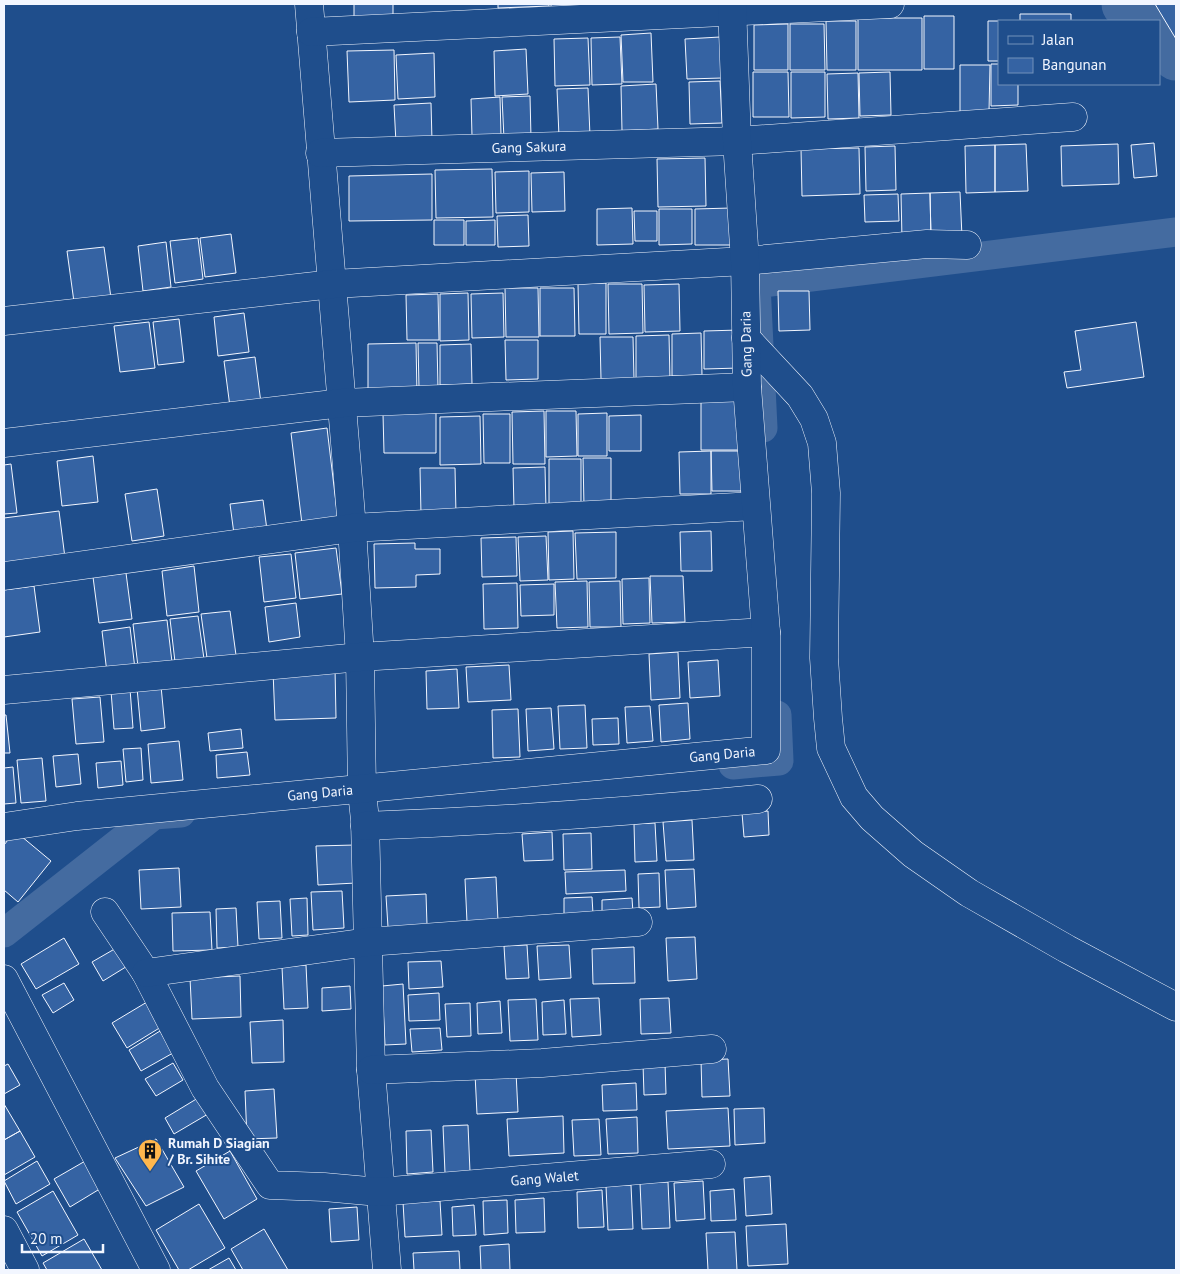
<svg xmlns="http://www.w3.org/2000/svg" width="1180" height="1274" viewBox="0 0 1180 1274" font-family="'PT Sans',sans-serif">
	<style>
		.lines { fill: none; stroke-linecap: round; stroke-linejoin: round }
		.canal { stroke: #446ba0; stroke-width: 29 }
		.river { stroke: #446ba0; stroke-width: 49 }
		.building { fill: #3563a3; stroke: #f2f6ff }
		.minor-casing { stroke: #f2f6ff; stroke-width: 29 }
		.minor { stroke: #1f4e8c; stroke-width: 28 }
		.labels { text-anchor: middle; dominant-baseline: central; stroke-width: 4; stroke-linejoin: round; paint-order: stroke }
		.street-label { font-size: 14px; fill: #f2f6ff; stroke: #1f4e8c }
		.poi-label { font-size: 14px; font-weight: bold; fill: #f2f6ff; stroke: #1f4e8c; text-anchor: start }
	</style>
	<rect width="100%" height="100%" fill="#1f4e8c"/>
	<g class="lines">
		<!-- canal -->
		<path class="canal" d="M 763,428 L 756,284 L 1176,232
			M 733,765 L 779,761 L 777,715
			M 4,933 L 154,815 L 181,813"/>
		<!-- river -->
		<path class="river" d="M 1126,4 L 1143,21
			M 1159,39 L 1176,56"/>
	</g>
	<!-- building -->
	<path class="building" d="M 354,4 L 393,4 L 393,16 L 354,17 Z
		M 498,4 L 549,4 L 549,6 L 498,8 Z
		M 551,4 L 582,4 L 582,5 L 551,7 Z
		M 1155,4 L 1176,4 L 1176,39 Z
		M 1020,14 L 1071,14 L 1071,21 L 1020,21 Z
		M 924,16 L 954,16 L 954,69 L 924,69 Z
		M 858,18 L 922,18 L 922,70 L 858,70 Z
		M 826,21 L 856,21 L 856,70 L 827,70 Z
		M 988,21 L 1019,21 L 999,21 L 999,61 L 988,61 Z
		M 788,24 L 788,70 L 754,70 L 754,25 Z
		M 790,24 L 824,24 L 825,70 L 790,70 Z
		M 651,33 L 653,82 L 623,82 L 621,35 Z
		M 620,37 L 622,84 L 592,85 L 591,38 Z
		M 720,37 L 722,78 L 687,79 L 685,39 Z
		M 588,38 L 590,85 L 555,86 L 554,39 Z
		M 526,49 L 528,94 L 495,96 L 494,51 Z
		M 394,50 L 395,100 L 349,102 L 347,51 Z
		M 434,53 L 435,97 L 398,99 L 396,55 Z
		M 991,64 L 999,64 L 999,84 L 1018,84 L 1018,105 L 991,106 Z
		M 960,65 L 990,65 L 989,112 L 960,112 Z
		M 753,72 L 788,72 L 789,117 L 753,117 Z
		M 791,72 L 825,72 L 825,117 L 791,118 Z
		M 890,72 L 891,115 L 860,116 L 859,73 Z
		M 858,73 L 859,118 L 828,119 L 827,74 Z
		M 720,81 L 722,123 L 690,124 L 689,82 Z
		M 656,84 L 658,129 L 622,131 L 621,86 Z
		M 588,88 L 590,136 L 559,137 L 557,89 Z
		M 530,96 L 531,138 L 504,139 L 502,97 Z
		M 500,97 L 501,135 L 472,136 L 471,99 Z
		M 431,103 L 432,141 L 396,143 L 394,105 Z
		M 1154,143 L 1157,176 L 1134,178 L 1131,145 Z
		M 1026,144 L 1028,191 L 995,192 L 995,145 Z
		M 1118,144 L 1119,184 L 1062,186 L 1061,146 Z
		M 995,145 L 995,192 L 966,193 L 965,146 Z
		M 895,146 L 896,190 L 866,191 L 865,147 Z
		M 859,148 L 860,194 L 802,196 L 801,149 Z
		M 705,158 L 706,206 L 658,207 L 657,159 Z
		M 492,169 L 493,217 L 436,218 L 435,170 Z
		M 529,171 L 529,212 L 496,213 L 495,172 Z
		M 564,172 L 565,211 L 532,212 L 531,173 Z
		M 432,174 L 432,220 L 349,221 L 349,176 Z
		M 960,192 L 962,237 L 931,238 L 930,193 Z
		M 930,193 L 931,238 L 902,239 L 901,194 Z
		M 898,194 L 899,221 L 865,222 L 864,195 Z
		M 632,208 L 633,244 L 597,245 L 597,209 Z
		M 731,208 L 732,245 L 695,245 L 695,209 Z
		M 659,209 L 692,209 L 692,244 L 659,245 Z
		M 634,211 L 657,211 L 657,241 L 635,241 Z
		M 528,215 L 529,246 L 498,247 L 497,216 Z
		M 434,220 L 464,220 L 464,245 L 434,245 Z
		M 495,220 L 495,245 L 466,245 L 466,221 Z
		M 231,234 L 236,273 L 205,277 L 200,238 Z
		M 198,238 L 203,279 L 175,283 L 170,241 Z
		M 166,242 L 171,287 L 143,291 L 138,246 Z
		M 104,247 L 111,298 L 74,302 L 67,251 Z
		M 606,283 L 606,334 L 579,334 L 578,284 Z
		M 608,284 L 642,284 L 643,333 L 609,334 Z
		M 679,284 L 680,331 L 645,332 L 644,285 Z
		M 505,288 L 538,288 L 539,337 L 506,337 Z
		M 540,288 L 574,288 L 575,336 L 540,336 Z
		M 778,291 L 809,291 L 810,330 L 779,331 Z
		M 468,293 L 469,340 L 440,341 L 440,294 Z
		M 503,293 L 504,337 L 472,338 L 471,294 Z
		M 438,294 L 439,340 L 407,340 L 406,295 Z
		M 244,313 L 249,352 L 218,356 L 214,317 Z
		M 179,319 L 184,362 L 158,365 L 153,322 Z
		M 149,322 L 155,368 L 120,372 L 114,326 Z
		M 1136,322 L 1144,377 L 1067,388 L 1064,372 L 1081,370 L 1075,331 Z
		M 740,330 L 740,368 L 704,369 L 704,331 Z
		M 701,333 L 702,375 L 672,376 L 672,334 Z
		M 669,335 L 670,380 L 636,381 L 636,336 Z
		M 600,337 L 633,337 L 634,379 L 601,379 Z
		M 505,340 L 538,340 L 538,379 L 506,380 Z
		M 416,343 L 417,394 L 368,395 L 368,344 Z
		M 418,343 L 437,343 L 438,388 L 419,388 Z
		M 471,344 L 472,384 L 440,385 L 440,345 Z
		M 255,357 L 261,403 L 230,407 L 224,361 Z
		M 741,400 L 742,450 L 701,450 L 701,401 Z
		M 544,411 L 545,464 L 513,464 L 512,412 Z
		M 546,411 L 576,411 L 577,456 L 546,457 Z
		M 436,413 L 436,453 L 384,453 L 383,414 Z
		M 607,413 L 607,456 L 578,456 L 578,414 Z
		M 483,414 L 510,414 L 510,463 L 484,463 Z
		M 641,415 L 641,451 L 609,451 L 609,416 Z
		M 480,416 L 481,464 L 440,465 L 440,417 Z
		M 327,428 L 338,520 L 302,524 L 291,433 Z
		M 711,451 L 711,494 L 680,494 L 679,452 Z
		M 711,451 L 742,451 L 742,491 L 712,491 Z
		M 93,456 L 98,502 L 62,506 L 57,461 Z
		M 583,458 L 611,458 L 611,506 L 584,507 Z
		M 549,459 L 581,459 L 581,508 L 549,508 Z
		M 11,464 L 17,513 L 4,514 L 4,465 Z
		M 545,467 L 546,509 L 514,509 L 513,468 Z
		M 420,468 L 455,468 L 456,514 L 421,515 Z
		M 157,489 L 164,536 L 132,541 L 125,494 Z
		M 263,500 L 267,530 L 234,534 L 230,504 Z
		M 59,511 L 65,558 L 4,566 L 4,518 Z
		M 573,531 L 574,579 L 549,580 L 548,532 Z
		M 711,531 L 712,571 L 681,571 L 680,532 Z
		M 616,532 L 616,578 L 577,579 L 575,533 Z
		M 546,536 L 548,580 L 520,581 L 518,537 Z
		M 516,537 L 517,576 L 482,577 L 481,538 Z
		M 415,543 L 415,549 L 440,549 L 440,574 L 416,575 L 416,587 L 375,588 L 374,544 Z
		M 336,548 L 342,594 L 300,599 L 295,553 Z
		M 291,554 L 296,598 L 264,602 L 259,557 Z
		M 194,566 L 199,612 L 167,616 L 162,571 Z
		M 126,573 L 132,619 L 99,623 L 93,577 Z
		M 650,576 L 683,576 L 685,622 L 652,623 Z
		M 649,578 L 650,623 L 623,624 L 622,579 Z
		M 587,581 L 588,627 L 557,628 L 555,582 Z
		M 620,581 L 621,627 L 590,627 L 589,582 Z
		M 517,583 L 518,628 L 484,629 L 483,584 Z
		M 554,584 L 554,615 L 521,616 L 520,585 Z
		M 34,586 L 40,632 L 4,637 L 4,590 Z
		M 296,603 L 300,637 L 269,642 L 265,607 Z
		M 230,611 L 236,655 L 207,658 L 201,614 Z
		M 198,616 L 204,659 L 175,662 L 170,619 Z
		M 167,620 L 172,662 L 138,667 L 133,624 Z
		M 130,627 L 135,669 L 107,673 L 102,631 Z
		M 678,652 L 680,698 L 651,700 L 649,654 Z
		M 718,660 L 720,696 L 690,698 L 688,662 Z
		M 509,665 L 511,700 L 468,702 L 466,667 Z
		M 335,668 L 336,718 L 275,720 L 273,671 Z
		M 457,669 L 459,708 L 427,709 L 426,671 Z
		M 161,686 L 165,728 L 141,731 L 137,688 Z
		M 130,689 L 133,728 L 114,729 L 111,691 Z
		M 100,697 L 104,742 L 76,744 L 72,699 Z
		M 688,703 L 690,739 L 661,742 L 659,705 Z
		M 585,705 L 587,748 L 560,749 L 558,706 Z
		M 650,706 L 653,741 L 627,743 L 625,707 Z
		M 551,708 L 554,749 L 528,751 L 526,709 Z
		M 518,709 L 520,757 L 493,758 L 492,710 Z
		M 4,715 L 6,715 L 10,753 L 4,753 Z
		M 618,718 L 619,744 L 593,745 L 592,719 Z
		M 241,729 L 243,748 L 210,751 L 208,733 Z
		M 179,741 L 183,780 L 151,783 L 148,744 Z
		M 141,748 L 143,780 L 126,782 L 123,749 Z
		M 247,752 L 250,775 L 217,778 L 216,755 Z
		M 78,754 L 81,784 L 56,787 L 53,756 Z
		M 42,758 L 46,801 L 21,803 L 17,760 Z
		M 121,761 L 123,785 L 98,788 L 96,763 Z
		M 13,767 L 16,803 L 4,804 L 4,768 Z
		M 768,811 L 769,835 L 744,837 L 742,813 Z
		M 692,820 L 694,860 L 666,861 L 663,822 Z
		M 655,823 L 657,861 L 635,862 L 634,824 Z
		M 15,831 L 51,861 L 18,902 L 4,890 L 4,845 Z
		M 552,832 L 553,860 L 524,861 L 522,834 Z
		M 591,833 L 592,869 L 564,870 L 563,834 Z
		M 355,845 L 356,883 L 318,885 L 316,846 Z
		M 179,868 L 181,907 L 141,909 L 139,870 Z
		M 694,869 L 696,907 L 667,909 L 665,870 Z
		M 625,870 L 626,891 L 566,894 L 565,872 Z
		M 659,873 L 660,907 L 639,908 L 638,874 Z
		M 496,877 L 498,921 L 467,922 L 465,879 Z
		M 342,891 L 344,928 L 313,930 L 311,892 Z
		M 426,894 L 427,925 L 388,927 L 386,896 Z
		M 592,897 L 593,914 L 564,915 L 564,898 Z
		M 307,898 L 308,935 L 292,936 L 290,899 Z
		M 632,898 L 633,913 L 602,914 L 602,900 Z
		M 280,901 L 282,938 L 259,939 L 257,902 Z
		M 236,908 L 238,947 L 217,948 L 216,909 Z
		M 210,912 L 212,950 L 173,951 L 172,913 Z
		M 695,937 L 697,979 L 668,981 L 666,938 Z
		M 64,938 L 79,964 L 36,989 L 21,964 Z
		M 527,945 L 529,978 L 506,979 L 504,946 Z
		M 569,945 L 571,978 L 539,980 L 537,946 Z
		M 118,947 L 129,965 L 103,981 L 92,962 Z
		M 634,947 L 635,983 L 593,984 L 592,949 Z
		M 441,961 L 443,987 L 409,989 L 408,962 Z
		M 306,965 L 308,1008 L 284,1009 L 282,967 Z
		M 240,976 L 241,1017 L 192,1019 L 190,978 Z
		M 64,983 L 74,1000 L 53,1013 L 42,995 Z
		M 403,984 L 406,1044 L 385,1045 L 382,986 Z
		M 350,986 L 351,1009 L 322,1011 L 322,988 Z
		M 439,993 L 440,1020 L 409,1021 L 408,995 Z
		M 599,998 L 601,1035 L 572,1037 L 570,999 Z
		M 669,998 L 671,1033 L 641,1034 L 640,999 Z
		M 536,999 L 538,1040 L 510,1041 L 508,1000 Z
		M 564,1000 L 566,1034 L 543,1035 L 542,1002 Z
		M 500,1001 L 502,1033 L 478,1034 L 477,1003 Z
		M 147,1002 L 161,1027 L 127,1048 L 112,1023 Z
		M 470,1003 L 471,1036 L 447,1037 L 445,1004 Z
		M 283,1020 L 284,1062 L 252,1063 L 250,1022 Z
		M 440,1028 L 442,1050 L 412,1052 L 410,1029 Z
		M 160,1031 L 173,1053 L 141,1071 L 129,1050 Z
		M 728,1059 L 730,1096 L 702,1097 L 701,1060 Z
		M 173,1063 L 183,1080 L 156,1096 L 145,1079 Z
		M 665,1063 L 666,1094 L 644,1095 L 643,1064 Z
		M 8,1064 L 20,1085 L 4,1094 L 4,1066 Z
		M 516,1072 L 518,1112 L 477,1114 L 475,1074 Z
		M 636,1083 L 637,1110 L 603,1111 L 602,1085 Z
		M 274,1089 L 277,1138 L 247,1139 L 245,1091 Z
		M 198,1098 L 208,1114 L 174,1134 L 165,1118 Z
		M 4,1104 L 20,1131 L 4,1140 Z
		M 728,1108 L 730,1146 L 668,1149 L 666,1111 Z
		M 764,1108 L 765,1143 L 735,1145 L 734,1109 Z
		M 563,1116 L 564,1153 L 509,1156 L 507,1119 Z
		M 637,1117 L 638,1153 L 608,1154 L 606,1119 Z
		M 599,1119 L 601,1155 L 574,1156 L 572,1120 Z
		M 468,1125 L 470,1172 L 445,1173 L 443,1126 Z
		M 431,1130 L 433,1172 L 407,1174 L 406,1131 Z
		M 20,1131 L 35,1157 L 4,1175 L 4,1140 Z
		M 156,1139 L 184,1187 L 146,1206 L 115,1158 Z
		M 230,1151 L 257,1199 L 224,1219 L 196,1171 Z
		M 87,1160 L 103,1187 L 70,1207 L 54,1179 Z
		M 37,1161 L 50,1184 L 16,1204 L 4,1181 Z
		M 770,1176 L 772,1214 L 746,1216 L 744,1178 Z
		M 703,1181 L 705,1219 L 676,1221 L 674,1183 Z
		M 668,1182 L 670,1228 L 642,1229 L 640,1183 Z
		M 631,1185 L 633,1229 L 608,1230 L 606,1186 Z
		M 734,1189 L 736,1220 L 711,1221 L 710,1191 Z
		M 602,1190 L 604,1227 L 578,1228 L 577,1192 Z
		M 53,1191 L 78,1235 L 42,1256 L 17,1212 Z
		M 544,1198 L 545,1232 L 516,1233 L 515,1200 Z
		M 507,1200 L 508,1233 L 484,1235 L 483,1201 Z
		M 440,1201 L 442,1235 L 405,1237 L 403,1202 Z
		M 199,1204 L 225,1248 L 188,1270 L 179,1270 L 156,1230 Z
		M 474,1205 L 476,1235 L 453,1236 L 452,1207 Z
		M 357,1207 L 359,1240 L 331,1242 L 329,1209 Z
		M 786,1224 L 788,1264 L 748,1266 L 746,1226 Z
		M 264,1229 L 288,1270 L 243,1270 L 231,1249 Z
		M 735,1232 L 737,1270 L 708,1270 L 706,1233 Z
		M 84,1239 L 102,1270 L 47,1270 L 43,1263 Z
		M 509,1244 L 510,1270 L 481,1270 L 480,1246 Z
		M 459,1251 L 460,1270 L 414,1270 L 413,1253 Z
		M 229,1258 L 236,1270 L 208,1270 Z"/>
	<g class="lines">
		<defs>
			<g id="minor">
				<path d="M 309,4 L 352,528 L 360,657 L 362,792 L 365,820 L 371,1070 L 387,1270"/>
				<path d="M 311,32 L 890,4"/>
				<path id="s1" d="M 320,153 L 737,141 L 1073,117"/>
				<path d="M 4,321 L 333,284 L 745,261 L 927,244 L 967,245"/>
				<path d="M 746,338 L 800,396 L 814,419 L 822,443 L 826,493 L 824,658 L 828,718 L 831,748 L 854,797 L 872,818 L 913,854 L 969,893 L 1067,949 L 1176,1007"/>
				<path d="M 4,443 L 342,403 L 747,387"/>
				<path d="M 4,576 L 352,528 L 755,506"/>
				<path d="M 4,690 L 360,657 L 766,632"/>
				<path d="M 365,826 C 496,821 627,812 758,799"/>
				<path id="s2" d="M 4,827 L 77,816 L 766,750 L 766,632 L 747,387 L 745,261 L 737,141 L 732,4"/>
				<path id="s3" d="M 105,912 L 146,973 L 205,1088 L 270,1185 L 324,1187 L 379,1192 L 711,1164"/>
				<path d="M 146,973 L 368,942 L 638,922"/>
				<path d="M 4,979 L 156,1270"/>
				<path d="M 371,1070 L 542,1063 L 712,1049"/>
				<path d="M 4,1230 L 25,1270"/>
			</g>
		</defs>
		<!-- minor casing -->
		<use href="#minor" class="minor-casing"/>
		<!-- minor -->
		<use href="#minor" class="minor"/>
	</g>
	<!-- icons -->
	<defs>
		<symbol id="building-pin" viewBox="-11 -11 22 30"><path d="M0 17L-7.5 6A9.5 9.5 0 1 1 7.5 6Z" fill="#ffb74d" stroke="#1f4e8c"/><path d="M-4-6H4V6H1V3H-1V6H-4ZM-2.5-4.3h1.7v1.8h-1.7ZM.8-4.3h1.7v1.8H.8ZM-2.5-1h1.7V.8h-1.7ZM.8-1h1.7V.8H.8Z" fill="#111"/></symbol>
	</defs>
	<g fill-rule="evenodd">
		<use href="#building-pin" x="136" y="1137" width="28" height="38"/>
	</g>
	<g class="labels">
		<!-- street labels -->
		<g class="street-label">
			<text stroke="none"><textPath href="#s1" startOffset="209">Gang Sakura</textPath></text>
			<text transform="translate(746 344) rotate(-91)">Gang Daria</text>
			<text stroke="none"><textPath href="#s2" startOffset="722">Gang Daria</textPath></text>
			<text stroke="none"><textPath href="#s2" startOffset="318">Gang Daria</textPath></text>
			<text stroke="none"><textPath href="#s3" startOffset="595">Gang Walet</textPath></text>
		</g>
		<!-- poi labels -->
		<g class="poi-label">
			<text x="168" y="1143">Rumah D Siagian<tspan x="168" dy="16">/ Br. Sihite</tspan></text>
		</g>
	</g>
	<!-- border -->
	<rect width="1180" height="1274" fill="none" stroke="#f2f6ff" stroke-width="10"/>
	<!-- legend -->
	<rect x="998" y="20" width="162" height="65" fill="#1f4e8c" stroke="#7391ba"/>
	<rect x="1008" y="36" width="25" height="8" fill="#1f4e8c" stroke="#7391ba"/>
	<text x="1042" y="45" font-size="15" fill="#f2f6ff">Jalan</text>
	<rect x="1008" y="58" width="25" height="15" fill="#3563a3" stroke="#7391ba"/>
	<text x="1042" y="70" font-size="15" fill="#f2f6ff">Bangunan</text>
	<!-- scale -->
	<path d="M22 1244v8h81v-8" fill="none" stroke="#f2f6ff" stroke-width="2.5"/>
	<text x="30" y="1244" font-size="15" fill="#f2f6ff" stroke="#1f4e8c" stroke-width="4" paint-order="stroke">20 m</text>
</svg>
